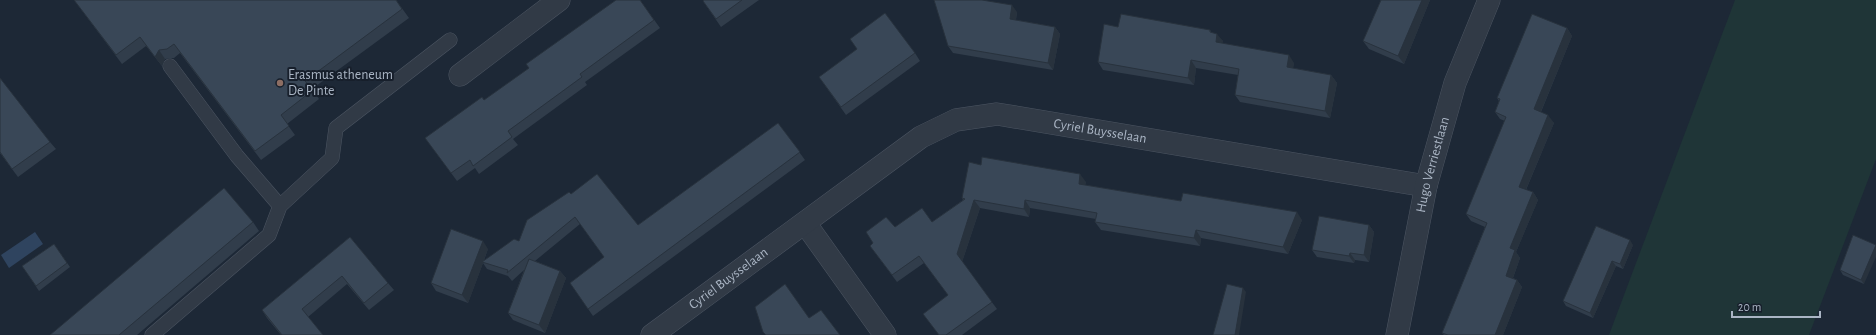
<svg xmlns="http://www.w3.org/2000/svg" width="1876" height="335" viewBox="0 0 1876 335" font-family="'Alegreya Sans',sans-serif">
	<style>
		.grass { fill: #1f3537 }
		.water { fill: #2f445f }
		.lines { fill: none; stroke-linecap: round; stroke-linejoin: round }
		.service-casing { stroke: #4c5562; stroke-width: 15 }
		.minor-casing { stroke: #4c5562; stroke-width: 23 }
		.service { stroke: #313a46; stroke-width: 14 }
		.minor { stroke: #313a46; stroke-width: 22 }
		.wall { fill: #313d4b }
		.shaded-wall { fill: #28323d }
		.building { fill: #394757; stroke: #28323d }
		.education-dot { fill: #8d6e63; stroke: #171f2b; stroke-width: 1.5 }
		.labels { text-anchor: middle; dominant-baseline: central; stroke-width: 4; stroke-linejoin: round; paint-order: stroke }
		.poi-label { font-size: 14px; fill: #aab5c4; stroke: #171f2b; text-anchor: start }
		.street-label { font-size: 14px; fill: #aab5c4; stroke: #171f2b }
	</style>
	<rect width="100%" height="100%" fill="#1d2836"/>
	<!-- grass -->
	<path class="grass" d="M 1735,0 L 1876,0 L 1876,159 L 1809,335 L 1609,335 Z"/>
	<!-- water -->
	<path class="water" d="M 35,232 L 43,244 L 9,268 L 1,255 Z"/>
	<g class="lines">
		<defs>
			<path id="service" d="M 170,66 L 237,156 L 280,206
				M 152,335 L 269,235 L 280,206 L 332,158 L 336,128 L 450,40"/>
			<g id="minor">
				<path d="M 460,75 L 559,0"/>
				<path d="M 805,223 L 885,335"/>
				<path id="s1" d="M 652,335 L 921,137 L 956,120 L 997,114 L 1426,186"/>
				<path id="s2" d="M 1397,335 L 1426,186 L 1455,83 L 1489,0"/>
			</g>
		</defs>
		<!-- service casing -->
		<use href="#service" class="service-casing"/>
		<!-- minor casing -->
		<use href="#minor" class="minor-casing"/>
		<!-- service -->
		<use href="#service" class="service"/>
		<!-- minor -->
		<use href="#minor" class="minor"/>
	</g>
	<!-- wall -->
	<path class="wall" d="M 74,0 L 396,0 L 409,18 L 312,89 L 319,99 L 287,124 L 295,135 L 261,160 L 180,53 L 174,58 L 165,59 L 162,66 L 146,46 L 122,64 Z
		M 640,0 L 660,28 L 585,82 L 587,85 L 513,139 L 518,145 L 479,174 L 475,168 L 457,181 L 431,146 L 484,100 Z
		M 704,0 L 759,0 L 721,27 L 703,1 Z
		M 1381,0 L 1430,0 L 1404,64 L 1369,49 L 1363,41 Z
		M 1017,12 L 1016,20 L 1055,27 L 1060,34 L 1053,70 L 953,53 L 948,46 Z
		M 1567,28 L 1572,36 L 1541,112 L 1554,123 L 1526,190 L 1533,192 L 1538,200 L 1516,252 L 1520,258 L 1513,278 L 1517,280 L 1522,287 L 1503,335 L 1444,335 L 1442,333 L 1485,227 L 1471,221 L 1466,214 L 1505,121 L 1500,119 L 1495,112 L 1499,101 L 1497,98 Z
		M 1210,30 L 1212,33 L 1223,41 L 1222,43 L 1294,63 L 1293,68 L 1331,75 L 1337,83 L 1330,118 L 1240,102 L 1235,95 L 1238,75 L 1196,68 L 1194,85 L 1103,70 L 1098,62 Z
		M 915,53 L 920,61 L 846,115 L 819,77 Z
		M 778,123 L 805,160 L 593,316 L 570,283 L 604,257 L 580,224 L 535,261 L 560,271 L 566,278 L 545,333 L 513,320 L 508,313 L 524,270 L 512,281 L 508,276 L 487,269 L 483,263 L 468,303 L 436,291 L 431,283 L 488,249 L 484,260 L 519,241 L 571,194 L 638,225 Z
		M 50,142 L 56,149 L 18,177 L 0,153 Z
		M 981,165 L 1086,182 L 1085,185 L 1181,201 L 1302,220 L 1288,254 L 1201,238 L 1200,246 L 1101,230 L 1095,222 L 1096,219 L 1030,208 L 1029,217 L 980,208 L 962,262 L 997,309 L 962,335 L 938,335 L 948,295 L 924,263 L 897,282 L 870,246 L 895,227 L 932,222 L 963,200 L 962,198 Z
		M 253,222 L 259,231 L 137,335 L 50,335 Z
		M 1369,225 L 1374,232 L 1369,262 L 1355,260 L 1354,263 L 1317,257 L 1312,250 Z
		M 1853,235 L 1864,284 L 1843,275 L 1840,270 Z
		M 350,237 L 388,283 L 394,290 L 369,310 L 347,284 L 308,317 L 323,335 L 281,335 L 267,318 L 262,310 Z
		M 54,244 L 70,267 L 39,291 L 22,266 Z
		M 1633,245 L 1623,269 L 1616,266 L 1593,318 L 1566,306 L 1563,301 Z"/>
	<!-- shaded-wall -->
	<path class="shaded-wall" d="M 1422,0 L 1430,0 L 1404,64 L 1398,56 Z
		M 1012,5 L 1017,12 L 1015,26 L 1010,19 Z
		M 1055,27 L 1060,34 L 1053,70 L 1048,63 Z
		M 1567,28 L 1572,36 L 1539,116 L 1534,109 Z
		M 1217,34 L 1223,41 L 1221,49 L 1216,42 Z
		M 159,50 L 165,59 L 162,66 L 155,57 Z
		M 1289,55 L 1294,63 L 1292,75 L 1287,67 Z
		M 1191,60 L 1196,68 L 1194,85 L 1188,78 Z
		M 1331,75 L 1337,83 L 1330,118 L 1325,111 Z
		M 1548,115 L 1554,123 L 1524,194 L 1519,187 Z
		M 1080,174 L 1086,182 L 1084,191 L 1079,184 Z
		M 1533,192 L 1538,200 L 1516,252 L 1520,258 L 1511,283 L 1506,276 L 1510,248 Z
		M 974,200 L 980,208 L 962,262 L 957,254 Z
		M 1025,200 L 1030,208 L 1029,217 L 1024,209 Z
		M 1297,212 L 1302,220 L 1288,254 L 1283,247 Z
		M 1369,225 L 1374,232 L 1369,262 L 1364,255 Z
		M 1196,230 L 1201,238 L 1200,246 L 1194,238 Z
		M 1630,240 L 1633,245 L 1623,269 L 1620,264 Z
		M 483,241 L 488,249 L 483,262 L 482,262 L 483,263 L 468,303 L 462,295 Z
		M 1876,245 L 1876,257 L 1864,284 L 1861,280 Z
		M 1350,253 L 1355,260 L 1354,263 L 1349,256 Z
		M 1612,261 L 1616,266 L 1593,318 L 1590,313 Z
		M 560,271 L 566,278 L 545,333 L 539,325 Z
		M 1517,280 L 1522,287 L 1503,335 L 1495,335 Z
		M 1243,288 L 1246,292 L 1239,335 L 1235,335 Z"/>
	<!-- building -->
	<path class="building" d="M 74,0 L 396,0 L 402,9 L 305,81 L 313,90 L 281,115 L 289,126 L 255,151 L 174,44 L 167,49 L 159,50 L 155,57 L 140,37 L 116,55 Z
		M 616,0 L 640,0 L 654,20 L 580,74 L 582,77 L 508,131 L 512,137 L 473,166 L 470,160 L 451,173 L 425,138 L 482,97 L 484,100 L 529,68 L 526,64 Z
		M 704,0 L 742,0 L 716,19 L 703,1 Z
		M 934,0 L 982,0 L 1012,5 L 1010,19 L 1055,27 L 1048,63 L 948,46 Z
		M 1381,0 L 1422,0 L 1398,56 L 1363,41 Z
		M 885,13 L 915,53 L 841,107 L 819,77 L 857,49 L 850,39 Z
		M 1121,14 L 1210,30 L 1210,32 L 1217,34 L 1216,42 L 1289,55 L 1287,67 L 1331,75 L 1325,111 L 1235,95 L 1239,69 L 1191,60 L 1188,78 L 1098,62 L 1104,24 L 1118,27 Z
		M 1532,14 L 1567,28 L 1534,109 L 1548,115 L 1519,187 L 1533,192 L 1510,248 L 1515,250 L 1506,276 L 1517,280 L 1495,335 L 1448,335 L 1442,333 L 1487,223 L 1466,214 L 1506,117 L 1495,112 L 1500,99 L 1497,98 Z
		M 0,78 L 50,142 L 12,169 L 0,152 Z
		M 778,123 L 800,152 L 588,309 L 570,283 L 604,257 L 575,217 L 507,273 L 508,270 L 482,262 L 514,239 L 519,241 L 527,220 L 569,192 L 571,194 L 597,174 L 638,225 Z
		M 982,157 L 1080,174 L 1079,184 L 1181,201 L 1183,193 L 1297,212 L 1283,247 L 1196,230 L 1194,238 L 1095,222 L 1097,213 L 1025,200 L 1024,209 L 974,200 L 957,254 L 992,302 L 946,335 L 939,335 L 923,314 L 948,295 L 919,256 L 892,275 L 870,246 L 873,243 L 866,232 L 886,217 L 895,227 L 922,208 L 932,222 L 965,199 L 962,198 L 969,162 L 981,165 Z
		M 224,188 L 253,222 L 119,335 L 50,335 Z
		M 1319,216 L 1369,225 L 1364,255 L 1350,253 L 1349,256 L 1312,250 Z
		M 1596,226 L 1630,240 L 1620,264 L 1612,261 L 1590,313 L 1563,301 Z
		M 451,229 L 483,241 L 462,295 L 431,283 Z
		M 1853,235 L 1876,245 L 1861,280 L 1840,270 Z
		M 350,237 L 388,283 L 364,303 L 342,276 L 302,309 L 323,335 L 282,335 L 262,310 Z
		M 54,244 L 67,263 L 36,286 L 22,266 Z
		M 529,259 L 560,271 L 539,325 L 508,313 Z
		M 785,284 L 809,318 L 821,310 L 840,335 L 766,335 L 763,332 L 755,307 Z
		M 1227,284 L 1243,288 L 1235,335 L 1213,335 Z"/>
	<!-- markers -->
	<circle class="education-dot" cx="280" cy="83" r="4"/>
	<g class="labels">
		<!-- poi labels -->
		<g class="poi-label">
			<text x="288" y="75">Erasmus atheneum<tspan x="288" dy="16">De Pinte</tspan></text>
		</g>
		<!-- street labels -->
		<g class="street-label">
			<text stroke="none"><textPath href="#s1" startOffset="519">Cyriel Buysselaan</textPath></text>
			<text stroke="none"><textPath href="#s2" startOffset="174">Hugo Verriestlaan</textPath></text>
			<text stroke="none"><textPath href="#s1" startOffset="95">Cyriel Buysselaan</textPath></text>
		</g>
	</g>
	<!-- scale -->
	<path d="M1732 311v6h88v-6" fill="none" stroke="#aab5c4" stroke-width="2"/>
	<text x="1738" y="311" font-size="12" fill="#aab5c4" stroke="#171f2b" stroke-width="3" paint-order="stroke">20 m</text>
</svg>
